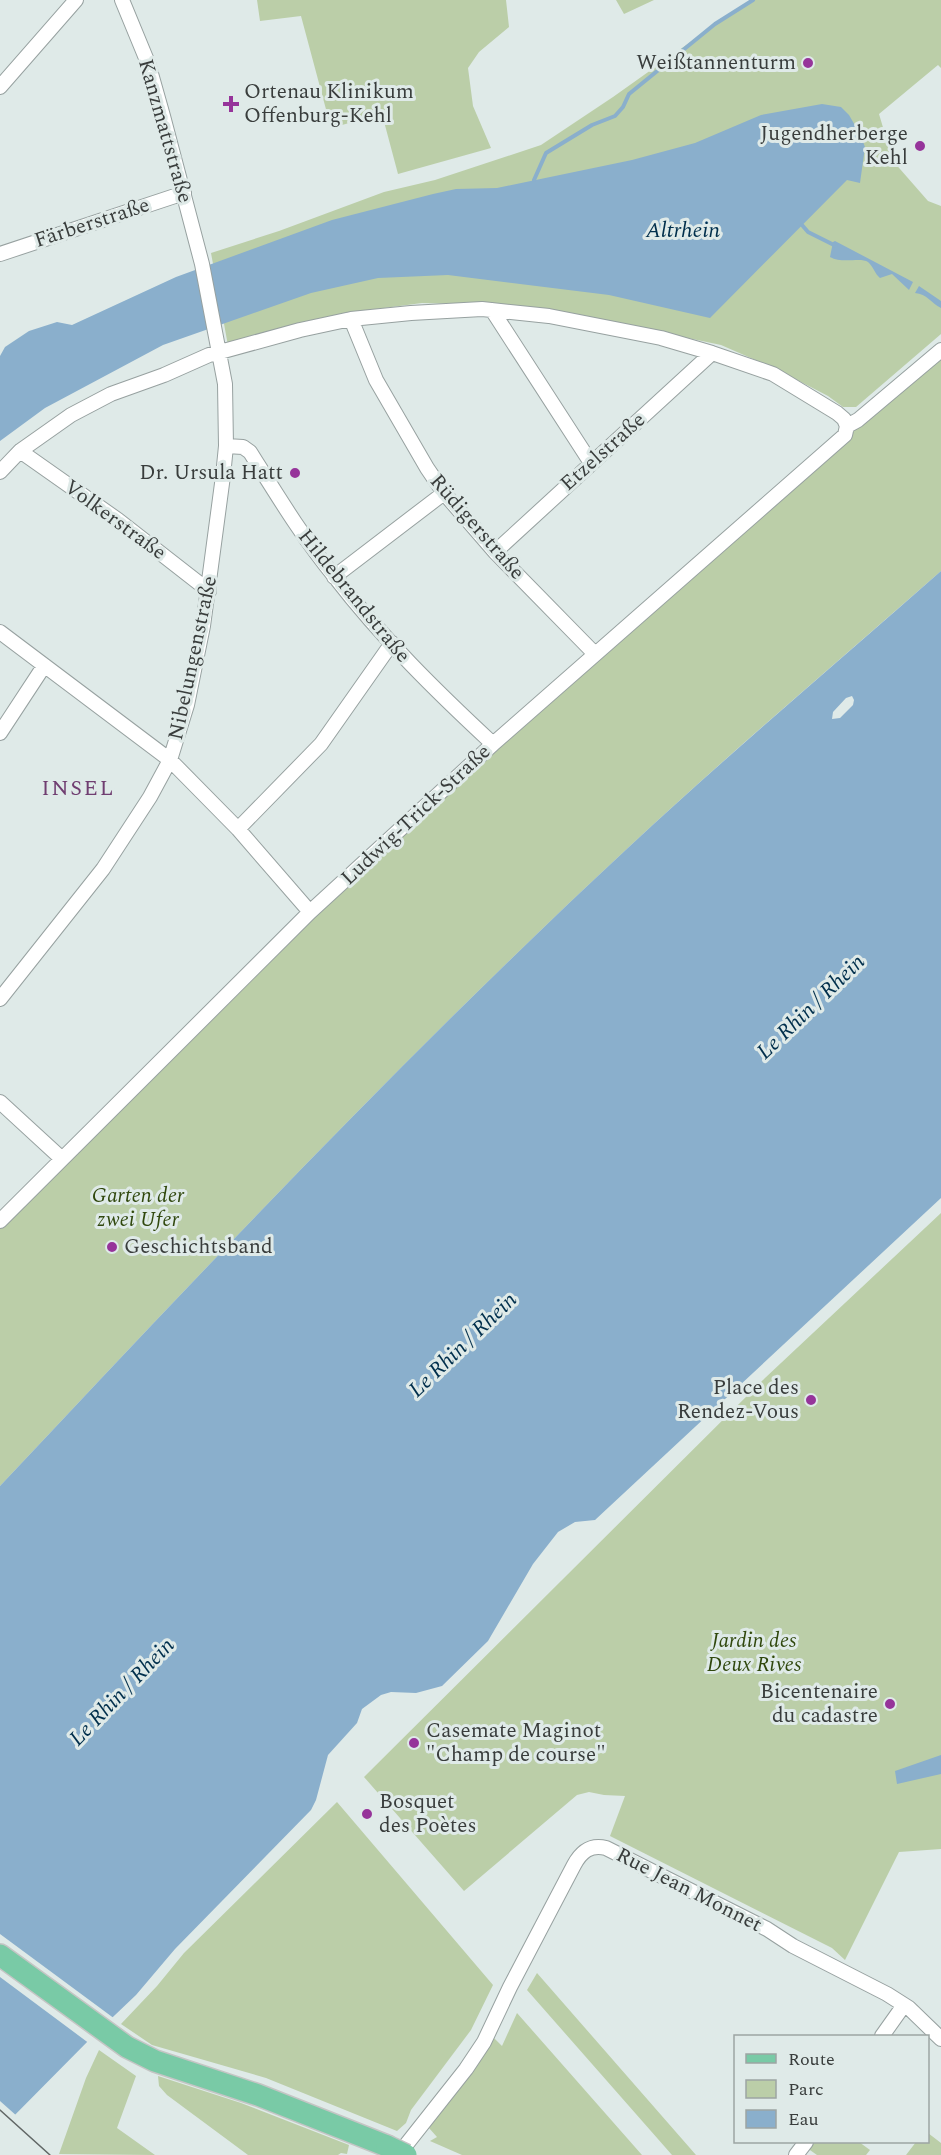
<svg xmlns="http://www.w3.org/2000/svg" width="941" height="2155" viewBox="0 0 941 2155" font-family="Spectral,serif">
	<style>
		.green { fill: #bbcea8 }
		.water { fill: #8aafcc }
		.pier { fill: #dfeae8 }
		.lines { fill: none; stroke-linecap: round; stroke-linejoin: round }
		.stream { stroke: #8aafcc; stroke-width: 4 }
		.street-casing { stroke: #97a1a0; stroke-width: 16 }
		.primary-casing { stroke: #c4c5c4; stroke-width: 24 }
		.street { stroke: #fff; stroke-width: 14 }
		.primary { stroke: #79caa6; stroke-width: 21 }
		.tram { stroke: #616766; stroke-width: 1.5 }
		.primary-bridge-casing { stroke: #c4c5c4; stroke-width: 24; stroke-linecap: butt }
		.primary-bridge { stroke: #79caa6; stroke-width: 21 }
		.poi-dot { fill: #96349a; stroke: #dfeae8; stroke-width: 2 }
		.labels { text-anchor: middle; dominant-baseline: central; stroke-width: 6; stroke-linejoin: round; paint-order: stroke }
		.poi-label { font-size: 21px; fill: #393d3c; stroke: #dfeae8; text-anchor: end }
		.street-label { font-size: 21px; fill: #393d3c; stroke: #dfeae8 }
		.park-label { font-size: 21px; font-style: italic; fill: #30480d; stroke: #dfeae8 }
		.water-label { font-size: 22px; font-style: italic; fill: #002f4c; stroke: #dfeae8 }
		.neighbourhood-label { font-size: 22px; letter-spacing: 1.5px; fill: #703e71; stroke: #dfeae8 }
	</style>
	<rect width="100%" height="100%" fill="#dfeae8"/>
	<!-- green -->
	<path class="green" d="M 257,0 L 506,0 L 509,27 L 479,52 L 468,68 L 473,106 L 491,148 L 398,174 L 382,114 L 331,128 L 301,16 L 260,21 Z
		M 616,0 L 654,0 L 624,14 Z
		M 755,0 L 941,0 L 941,68 L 938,65 L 879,114 L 893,161 L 928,201 L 941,206 L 941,334 L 856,407 L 843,407 L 828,396 L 776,369 L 721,345 L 612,322 L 495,305 L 422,303 L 361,311 L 299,325 L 229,351 L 211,253 L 279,231 L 384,192 L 435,180 L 541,145 L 613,97 L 713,26 Z
		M 941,358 L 941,571 C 837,662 731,752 630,846 C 410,1050 205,1268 0,1486 L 0,1223 L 485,750 L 837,432 L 865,423 Z
		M 941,1213 L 941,1849 L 899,1852 L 845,1960 L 832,1948 L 610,1836 L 625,1796 L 604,1795 L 589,1792 L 577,1795 L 464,1891 L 364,1777 L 765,1378 Z
		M 337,1802 L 493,1985 L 471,2030 L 411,2110 L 406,2123 L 397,2131 L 266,2078 L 152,2045 L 121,2024 L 157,1986 L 184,1953 Z
		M 537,1973 L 696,2155 L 672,2155 L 527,1990 Z
		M 517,2013 L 642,2155 L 462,2155 L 430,2141 L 437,2137 L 429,2128 L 493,2037 L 502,2046 Z
		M 99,2050 L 136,2076 L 117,2128 L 155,2155 L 59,2154 L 86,2078 Z
		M 158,2076 L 241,2103 L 349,2145 L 347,2154 L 341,2153 L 338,2155 L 248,2155 L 167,2095 L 159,2086 Z
		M 928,2133 L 941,2143 L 941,2155 L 906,2155 L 916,2142 L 928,2142 Z
		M 812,2142 L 859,2142 L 870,2150 L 866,2155 L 817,2155 L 807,2148 Z"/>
	<!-- water -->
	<path class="water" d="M 822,104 L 841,107 L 849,115 L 860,134 L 865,147 L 860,183 L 847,180 L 710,318 L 609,295 L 448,275 L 378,278 L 311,293 L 163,345 L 45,408 L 0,441 L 0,356 L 5,347 L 29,331 L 57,322 L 72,325 L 176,277 L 332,220 L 433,194 L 456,189 L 497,188 L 632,160 L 695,143 L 761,115 Z
		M 835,241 L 913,282 L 909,290 L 892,274 L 880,278 C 875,274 873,266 868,262 C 861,257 842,264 830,257 L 833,242 Z
		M 919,286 L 941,301 L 941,308 C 931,303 927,294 915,293 Z
		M 941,571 L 941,1198 L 595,1520 L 575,1522 L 558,1532 L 533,1564 L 488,1641 L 442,1686 L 416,1693 L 391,1692 L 381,1695 L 362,1709 L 357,1723 L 328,1755 L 316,1800 L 311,1810 L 175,1949 L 136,1995 L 94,2035 L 0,2130 L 0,1486 C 205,1268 410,1050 630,846 C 731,752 837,663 941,571 Z
		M 941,1755 L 941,1774 L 897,1784 L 895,1771 Z"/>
	<!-- pier -->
	<path class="pier" d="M 852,696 L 854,700 L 853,705 L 840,718 L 832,719 L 833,712 L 846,698 Z
		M 0,1934 L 115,2019 L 90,2044 L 0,1977 Z
		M 0,2101 L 18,2117 L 0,2133 Z"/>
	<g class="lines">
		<!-- stream -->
		<path class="stream" d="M 534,180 L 546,153 L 592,125 L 615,116 L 623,107 L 629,94 L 715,24 L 753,0
			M 802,225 L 808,232 L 836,246"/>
		<defs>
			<path id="street" d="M 0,87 L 76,0
				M 0,254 L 184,193
				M 492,310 L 591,463
				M 351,319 L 376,380 L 427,468 L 444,493 L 495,552 L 595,654
				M 847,426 L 858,420 L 941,350
				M 226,446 L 243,447 L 250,452 C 277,495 303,538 335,577 C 382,638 437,692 493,744
				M 20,451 L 118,520 L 209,591
				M 0,472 L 20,451 L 71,415 L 111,394 L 164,375 L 209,355 L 300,330 L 351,319 L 411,313 L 482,309 L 549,316 L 661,338 L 712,353 L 773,374 L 837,413 L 844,419 L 847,426
				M 495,552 L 712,353
				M 334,577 L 444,493
				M 0,632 L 170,760 L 238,829 L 310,912
				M 0,733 L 44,666
				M 238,829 L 321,744 L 392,643
				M 0,999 L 103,869 L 150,797 L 170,760 L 187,705 L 203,626 L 223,476 L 226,446 L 225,384 L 202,264 L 163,116 L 148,63 L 122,0
				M 0,1102 L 61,1158
				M 0,1221 L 310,912 L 493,744 L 845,435 L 847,426
				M 882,2036 L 904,2005
				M 398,2155 L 466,2069 L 484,2042 L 510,1987 L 574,1865 C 581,1852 590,1844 606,1848 L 767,1929 L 793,1946 L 887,1994 L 909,2008 L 941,2039
				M 796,2155 L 806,2142"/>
			<path id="primary" d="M 0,1955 L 127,2047 L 155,2061 L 258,2095 L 387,2146"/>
		</defs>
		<!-- street casing -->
		<use href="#street" class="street-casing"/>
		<!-- primary casing -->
		<use href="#primary" class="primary-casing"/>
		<!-- street -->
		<use href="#street" class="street"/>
		<!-- primary -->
		<use href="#primary" class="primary"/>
		<!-- tram -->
		<path class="tram" d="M 0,2110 L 50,2155"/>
		<defs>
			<path id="primary-bridge" d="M 387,2146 L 406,2155"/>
		</defs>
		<!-- primary-bridge casing -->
		<use href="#primary-bridge" class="primary-bridge-casing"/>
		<!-- primary-bridge -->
		<use href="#primary-bridge" class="primary-bridge"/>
	</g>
	<!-- markers -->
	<g class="poi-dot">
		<circle cx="808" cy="63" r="6"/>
		<path d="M228 95h6v6h6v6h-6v6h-6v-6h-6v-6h6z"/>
		<circle cx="920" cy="146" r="6"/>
		<circle cx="295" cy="473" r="6"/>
		<circle cx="112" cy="1247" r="6"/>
		<circle cx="811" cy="1400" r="6"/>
		<circle cx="890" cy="1704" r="6"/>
		<circle cx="414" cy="1743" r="6"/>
		<circle cx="367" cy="1814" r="6"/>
	</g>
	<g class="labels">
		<!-- poi labels -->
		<g class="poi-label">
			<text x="796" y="63">Weißtannenturm</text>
			<text x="244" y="92" text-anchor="start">Ortenau Klinikum<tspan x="244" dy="24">Offenburg-Kehl</tspan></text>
			<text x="908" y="134">Jugendherberge<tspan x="908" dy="24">Kehl</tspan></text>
			<text x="283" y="473">Dr. Ursula Hatt</text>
			<text x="124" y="1247" text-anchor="start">Geschichtsband</text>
			<text x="799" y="1388">Place des<tspan x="799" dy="24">Rendez-Vous</tspan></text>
			<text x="878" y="1692">Bicentenaire<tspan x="878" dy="24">du cadastre</tspan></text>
			<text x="426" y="1731" text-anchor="start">Casemate Maginot<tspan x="426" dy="24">"Champ de course"</tspan></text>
			<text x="379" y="1802" text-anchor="start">Bosquet<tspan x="379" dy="24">des Poètes</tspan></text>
		</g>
		<!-- street labels -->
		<g class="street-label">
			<text transform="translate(165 131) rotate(74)">Kanzmattstraße</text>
			<text transform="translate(92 223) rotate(-18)">Färberstraße</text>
			<text transform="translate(603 452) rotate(-42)">Etzelstraße</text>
			<text transform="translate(115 520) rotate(36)">Volkerstraße</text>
			<text transform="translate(477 527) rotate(49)">Rüdigerstraße</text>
			<text transform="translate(354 596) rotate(51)">Hildebrandstraße</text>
			<text transform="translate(193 658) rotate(-78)">Nibelungenstraße</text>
			<text transform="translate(416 815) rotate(-43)">Ludwig-Trick-Straße</text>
			<text transform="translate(689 1890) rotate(27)">Rue Jean Monnet</text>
		</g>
		<!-- park labels -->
		<g class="park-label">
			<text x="138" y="1196">Garten der<tspan x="138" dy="24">zwei Ufer</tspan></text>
			<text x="754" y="1641">Jardin des<tspan x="754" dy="24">Deux Rives</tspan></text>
		</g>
		<!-- water labels -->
		<g class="water-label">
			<text x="683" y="230">Altrhein</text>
			<text transform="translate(811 1007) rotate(-44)">Le Rhin / Rhein</text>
			<text transform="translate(463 1345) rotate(-44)">Le Rhin / Rhein</text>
			<text transform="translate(122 1692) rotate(-46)">Le Rhin / Rhein</text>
		</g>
		<!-- neighbourhood labels -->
		<g class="neighbourhood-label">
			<text x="78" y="788">INSEL</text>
		</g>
	</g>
	<!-- legend -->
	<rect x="734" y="2035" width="195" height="108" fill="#dfeae8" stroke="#9da5a3" stroke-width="1.5"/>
	<rect x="746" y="2054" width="30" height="9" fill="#79caa6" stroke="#9da5a3" stroke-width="1.5"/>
	<text x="788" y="2065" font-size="18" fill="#393d3c">Route</text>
	<rect x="746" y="2080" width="30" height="18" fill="#bbcea8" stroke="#9da5a3" stroke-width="1.5"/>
	<text x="788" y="2095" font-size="18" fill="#393d3c">Parc</text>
	<rect x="746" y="2110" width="30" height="18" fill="#8aafcc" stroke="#9da5a3" stroke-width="1.5"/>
	<text x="788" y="2125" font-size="18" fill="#393d3c">Eau</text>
</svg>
